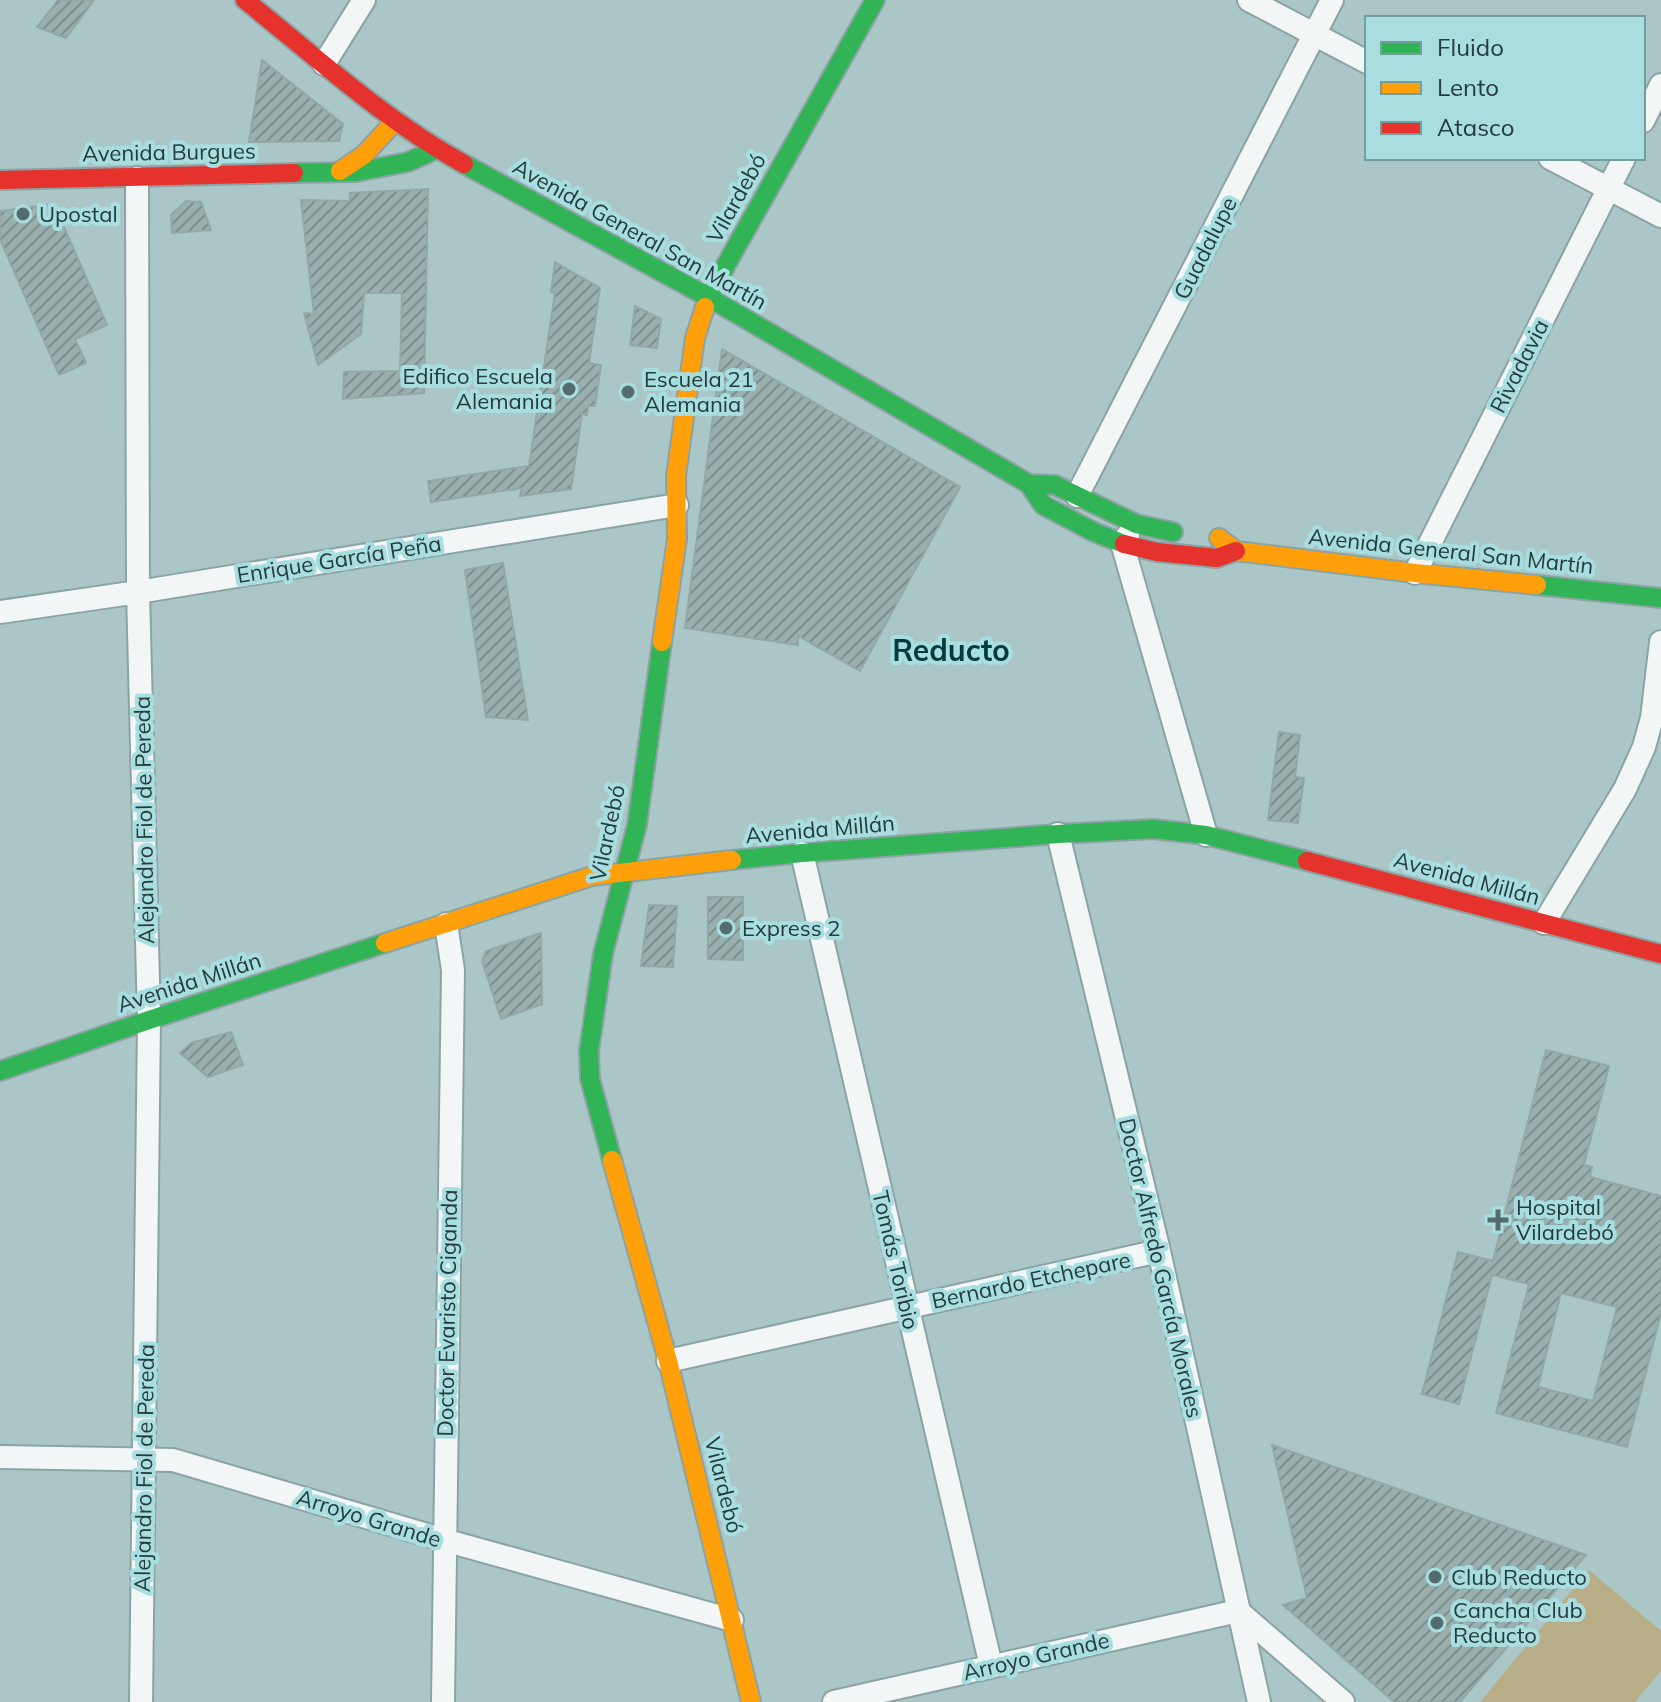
<svg xmlns="http://www.w3.org/2000/svg" width="1661" height="1702" viewBox="0 0 1661 1702" font-family="Mulish,sans-serif">
	<style>
		.grass { fill: #b8af89 }
		.building { fill: url(#building-hatch); stroke: #92a8a7; stroke-width: 2; fill-rule: evenodd }
		.lines { fill: none; stroke-linecap: round; stroke-linejoin: round }
		.street-casing { stroke: #8ca3a4; stroke-width: 26 }
		.fast-casing { stroke: #8ca3a4; stroke-width: 22 }
		.slow-casing { stroke: #8ca3a4; stroke-width: 22 }
		.jam-casing { stroke: #8ca3a4; stroke-width: 22 }
		.street { stroke: #f2f6f7; stroke-width: 22 }
		.fast { stroke: #30b455; stroke-width: 18 }
		.slow { stroke: #ff9f0a; stroke-width: 18 }
		.jam { stroke: #e5322d; stroke-width: 18 }
		.poi-dot { fill: #546c6d; stroke: #a9dee1; stroke-width: 3 }
		.labels { text-anchor: middle; dominant-baseline: central; stroke-width: 8; stroke-linejoin: round; paint-order: stroke }
		.street-label { font-size: 22px; fill: #253b3c; stroke: #a9dee1 }
		.poi-label { font-size: 22px; fill: #253b3c; stroke: #a9dee1; text-anchor: start }
		.district-label { font-size: 30px; font-weight: bold; fill: #033c40; stroke: #a9dee1 }
	</style>
	<defs>
		<pattern id="building-hatch" width="6" height="6" patternUnits="userSpaceOnUse" patternTransform="scale(2)"><rect width="6" height="6" fill="#9ab0af"/><path d="M-1 1l2-2M0 6l6-6M5 7l2-2" fill="none" stroke="#7d9090"/></pattern>
	</defs>
	<rect width="100%" height="100%" fill="#aac6c7"/>
	<!-- grass -->
	<path class="grass" d="M 1589,1570 L 1661,1631 L 1661,1671 L 1635,1702 L 1480,1702 Z"/>
	<!-- building -->
	<path class="building" d="M 58,0 L 94,0 L 66,38 L 37,27 Z
		M 262,60 L 343,124 L 339,141 L 249,142 Z
		M 428,189 L 424,393 L 343,399 L 344,372 L 400,371 L 402,293 L 364,293 L 361,334 L 318,365 L 304,313 L 314,314 L 301,200 L 350,201 L 350,193 Z
		M 186,201 L 201,202 L 211,230 L 172,233 L 171,215 Z
		M 54,204 L 107,325 L 75,339 L 86,363 L 59,375 L 0,239 L 0,211 Z
		M 555,262 L 600,288 L 589,363 L 601,365 L 595,406 L 588,406 L 587,415 L 582,414 L 571,489 L 520,496 L 522,488 L 431,502 L 428,481 L 529,466 L 555,293 L 551,292 Z
		M 635,306 L 661,319 L 657,348 L 630,345 Z
		M 722,349 L 960,487 L 860,671 L 798,636 L 798,645 L 685,628 Z
		M 503,563 L 528,720 L 486,717 L 465,570 Z
		M 1279,732 L 1300,735 L 1295,777 L 1304,778 L 1298,823 L 1268,820 Z
		M 708,897 L 743,897 L 743,960 L 708,959 Z
		M 649,905 L 677,906 L 673,967 L 641,966 Z
		M 541,933 L 542,1004 L 501,1019 L 482,961 L 486,951 Z
		M 231,1032 L 243,1065 L 208,1077 L 180,1053 L 191,1043 Z
		M 1546,1050 L 1609,1066 L 1584,1165 L 1592,1167 L 1590,1177 L 1661,1196 L 1661,1313 L 1627,1447 L 1496,1413 L 1529,1284 L 1492,1275 L 1459,1404 L 1422,1394 L 1458,1252 L 1493,1261 ZM 1561,1293 L 1617,1307 L 1593,1401 L 1538,1387 Z
		M 1272,1445 L 1586,1555 L 1460,1702 L 1394,1702 L 1283,1605 L 1307,1598 Z"/>
	<g class="lines">
		<defs>
			<path id="street" d="M 1249,0 L 1367,62
				M 324,64 L 364,0
				M 1643,121 L 1661,85
				M 1550,158 L 1661,216
				M 137,178 L 138,592 L 149,1020 L 141,1702
				M 1077,496 L 1332,0
				M 1128,535 L 1122,543 L 1206,835
				M 1415,573 L 1624,158
				M 0,612 L 138,592 L 677,505
				M 1058,834 L 1159,1251 L 1259,1702
				M 802,853 L 991,1666
				M 1544,923 L 1625,789 L 1644,747 L 1652,718 L 1661,642
				M 668,1361 L 1159,1251
				M 0,1457 L 173,1460 L 444,1540 L 732,1620
				M 443,1702 L 453,970 L 446,924
				M 834,1702 L 1238,1611 L 1343,1702"/>
			<path id="fast" d="M 464,164 L 708,297 L 1029,484 L 1043,505 L 1094,532 L 1124,544
				M 294,173 L 356,172 L 408,162 L 437,149
				M 705,307 L 708,297 L 875,0
				M 1029,484 L 1055,485 L 1136,524 L 1173,532
				M 1537,585 L 1661,598
				M 732,860 L 802,853 L 1058,834 L 1154,829 L 1206,835 L 1307,861
				M 0,1071 L 149,1020 L 385,943
				M 612,1160 L 590,1079 L 589,1051 L 603,954 L 637,825 L 662,642"/>
			<path id="slow" d="M 340,171 L 364,155 L 395,121
				M 1219,538 L 1236,551 L 1415,573 L 1537,585
				M 662,642 L 677,539 L 676,476 L 695,338 L 705,307
				M 385,943 L 592,876 L 732,860
				M 612,1160 L 668,1361 L 751,1702"/>
			<path id="jam" d="M 245,0 C 316,57 384,120 464,164
				M 0,180 L 294,173
				M 1124,544 L 1157,552 L 1217,558 L 1236,551
				M 1307,861 L 1661,954"/>
		</defs>
		<!-- street casing -->
		<use href="#street" class="street-casing"/>
		<!-- fast casing -->
		<use href="#fast" class="fast-casing"/>
		<!-- slow casing -->
		<use href="#slow" class="slow-casing"/>
		<!-- jam casing -->
		<use href="#jam" class="jam-casing"/>
		<!-- street -->
		<use href="#street" class="street"/>
		<!-- fast -->
		<use href="#fast" class="fast"/>
		<!-- slow -->
		<use href="#slow" class="slow"/>
		<!-- jam -->
		<use href="#jam" class="jam"/>
	</g>
	<!-- markers -->
	<g class="poi-dot">
		<circle cx="23" cy="214" r="8"/>
		<circle cx="569" cy="389" r="8"/>
		<circle cx="628" cy="392" r="8"/>
		<circle cx="726" cy="928" r="8"/>
		<path d="M1494 1208h8v8h8v8h-8v8h-8v-8h-8v-8h8z"/>
		<circle cx="1435" cy="1577" r="8"/>
		<circle cx="1437" cy="1623" r="8"/>
	</g>
	<g class="labels">
		<!-- street labels -->
		<g class="street-label">
			<text transform="translate(169 152) rotate(-1)">Avenida Burgues</text>
			<text transform="translate(736 198) rotate(-61)">Vilardebó</text>
			<text transform="translate(640 234) rotate(29)">Avenida General San Martín</text>
			<text transform="translate(1205 248) rotate(-63)">Guadalupe</text>
			<text transform="translate(1519 366) rotate(-63)">Rivadavia</text>
			<text transform="translate(1451 551) rotate(6)">Avenida General San Martín</text>
			<text transform="translate(339 559) rotate(-9)">Enrique García Peña</text>
			<text transform="translate(144 820) rotate(-91)">Alejandro Fiol de Pereda</text>
			<text transform="translate(820 829) rotate(-5)">Avenida Millán</text>
			<text transform="translate(607 833) rotate(-78)">Vilardebó</text>
			<text transform="translate(1467 878) rotate(15)">Avenida Millán</text>
			<text transform="translate(189 982) rotate(-18)">Avenida Millán</text>
			<text transform="translate(896 1260) rotate(77)">Tomás Toribio</text>
			<text transform="translate(1161 1268) rotate(77)">Doctor Alfredo García Morales</text>
			<text transform="translate(1031 1280) rotate(-12)">Bernardo Etchepare</text>
			<text transform="translate(447 1313) rotate(-89)">Doctor Evaristo Ciganda</text>
			<text transform="translate(144 1468) rotate(-89)">Alejandro Fiol de Pereda</text>
			<text transform="translate(724 1485) rotate(76)">Vilardebó</text>
			<text transform="translate(369 1518) rotate(17)">Arroyo Grande</text>
			<text transform="translate(1036 1656) rotate(-13)">Arroyo Grande</text>
		</g>
		<!-- poi labels -->
		<g class="poi-label">
			<text x="39" y="214">Upostal</text>
			<text x="553" y="376" text-anchor="end">Edifico Escuela<tspan x="553" dy="25">Alemania</tspan></text>
			<text x="644" y="379">Escuela 21<tspan x="644" dy="25">Alemania</tspan></text>
			<text x="742" y="928">Express 2</text>
			<text x="1516" y="1207">Hospital<tspan x="1516" dy="25">Vilardebó</tspan></text>
			<text x="1451" y="1577">Club Reducto</text>
			<text x="1453" y="1610">Cancha Club<tspan x="1453" dy="25">Reducto</tspan></text>
		</g>
		<!-- district labels -->
		<g class="district-label">
			<text x="951" y="650">Reducto</text>
		</g>
	</g>
	<!-- legend -->
	<rect x="1365" y="16" width="280" height="144" fill="#a9dee1" stroke="#749d9f" stroke-width="2"/>
	<rect x="1381" y="42" width="40" height="12" fill="#30b455" stroke="#749d9f" stroke-width="2"/>
	<text x="1437" y="56" font-size="24" fill="#253b3c">Fluido</text>
	<rect x="1381" y="82" width="40" height="12" fill="#ff9f0a" stroke="#749d9f" stroke-width="2"/>
	<text x="1437" y="96" font-size="24" fill="#253b3c">Lento</text>
	<rect x="1381" y="122" width="40" height="12" fill="#e5322d" stroke="#749d9f" stroke-width="2"/>
	<text x="1437" y="136" font-size="24" fill="#253b3c">Atasco</text>
</svg>
